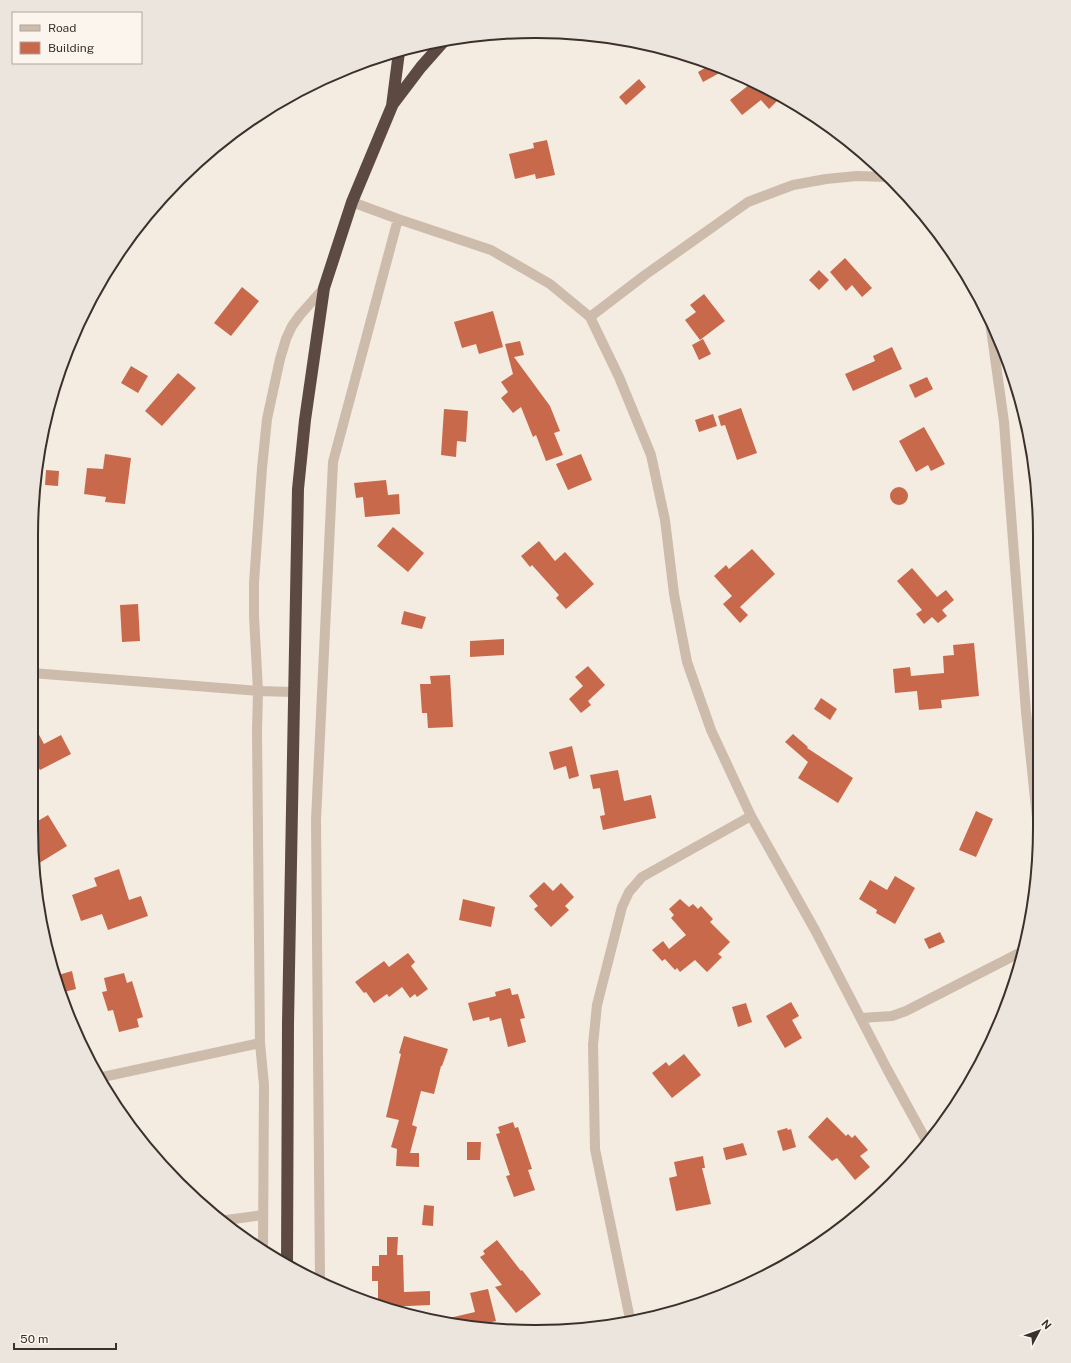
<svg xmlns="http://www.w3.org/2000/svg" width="1071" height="1363" viewBox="0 0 1071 1363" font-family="'Public Sans',sans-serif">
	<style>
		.building { fill: #c8694b }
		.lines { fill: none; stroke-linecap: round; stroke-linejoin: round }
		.street { stroke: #cdbbac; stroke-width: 10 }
		.highway { stroke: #5c4a42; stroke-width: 12 }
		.rim { fill: none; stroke: #3b302b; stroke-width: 2 }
	</style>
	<rect width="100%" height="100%" fill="#f4ebe1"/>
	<!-- building -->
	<path class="building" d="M 710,65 L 725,70 L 703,82 L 698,72 Z
		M 639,79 L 646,87 L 626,105 L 619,97 Z
		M 754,81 L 781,97 L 769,109 L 761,100 L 742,115 L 730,100 Z
		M 547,140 L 555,175 L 536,179 L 535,174 L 515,179 L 509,154 L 534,148 L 533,143 Z
		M 845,258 L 872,288 L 862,297 L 852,285 L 846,291 L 830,272 Z
		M 819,270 L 829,280 L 819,290 L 809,280 Z
		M 242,287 L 259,301 L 231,336 L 214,323 Z
		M 704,294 L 725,321 L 700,340 L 685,320 L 696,312 L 690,305 Z
		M 493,311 L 503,347 L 479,354 L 476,344 L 462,348 L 454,322 Z
		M 703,339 L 711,354 L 699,360 L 692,345 Z
		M 520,341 L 524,355 L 514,357 L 550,406 L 560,431 L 554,433 L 563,455 L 546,461 L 536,435 L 533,437 L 521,407 L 513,413 L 501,398 L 508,392 L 501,382 L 513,374 L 505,344 Z
		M 892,347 L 902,369 L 853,391 L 845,374 L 875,361 L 873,356 Z
		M 131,366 L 148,376 L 138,393 L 121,383 Z
		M 178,373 L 196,388 L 162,426 L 145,411 Z
		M 927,377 L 933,389 L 915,398 L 909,385 Z
		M 741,408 L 757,453 L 737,460 L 725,425 L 721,426 L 718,416 Z
		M 444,409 L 468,411 L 466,442 L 457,441 L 456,457 L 441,455 Z
		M 713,414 L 717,426 L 699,432 L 695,420 Z
		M 924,427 L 945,464 L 931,471 L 928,465 L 916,472 L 899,441 Z
		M 105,454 L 131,458 L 125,504 L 105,502 L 106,497 L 84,494 L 87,468 L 103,469 Z
		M 581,454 L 592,480 L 568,490 L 556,464 Z
		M 46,470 L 59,471 L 58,486 L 45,485 Z
		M 386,480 L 388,495 L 399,494 L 400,514 L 365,517 L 363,497 L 356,498 L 354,483 Z
		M890 496a9 9 0 1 1 18 0a9 9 0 1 1-18 0Z
		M 393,527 L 424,553 L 408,572 L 377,546 Z
		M 539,541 L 555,561 L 565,552 L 594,584 L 566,609 L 556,598 L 559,595 L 532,565 L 530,567 L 521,556 Z
		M 752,549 L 775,574 L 740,607 L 748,615 L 740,623 L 723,604 L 732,596 L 714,576 L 726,565 L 729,569 Z
		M 912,568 L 937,597 L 946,590 L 954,600 L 942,610 L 947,616 L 938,623 L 932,617 L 924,624 L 916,614 L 922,610 L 897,581 Z
		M 138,604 L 140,641 L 122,642 L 120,605 Z
		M 404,611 L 426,617 L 422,629 L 401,624 Z
		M 504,639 L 504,655 L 470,657 L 470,641 Z
		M 974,643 L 979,696 L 941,700 L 942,708 L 919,710 L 917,691 L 895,693 L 893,669 L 910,667 L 911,676 L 944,673 L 943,656 L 954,655 L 953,645 Z
		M 588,666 L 605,685 L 588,701 L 591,705 L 581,713 L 569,699 L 583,686 L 575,677 Z
		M 450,675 L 453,727 L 428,728 L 427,713 L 422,713 L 420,684 L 431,684 L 430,676 Z
		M 821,698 L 837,709 L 830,720 L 814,709 Z
		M 31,720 L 44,744 L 61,735 L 71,754 L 40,770 L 31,754 Z
		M 793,734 L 808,747 L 807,748 L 853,778 L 838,803 L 798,778 L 808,762 L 785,742 Z
		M 572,746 L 579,776 L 569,779 L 566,766 L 554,770 L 549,752 Z
		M 618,770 L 624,801 L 651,795 L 656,818 L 603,830 L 600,816 L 605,815 L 600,788 L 593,789 L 590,775 Z
		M 976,811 L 993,819 L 976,857 L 959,850 Z
		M 48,815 L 67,846 L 36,865 L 31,825 Z
		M 119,869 L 129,900 L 141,896 L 148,916 L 108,930 L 102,914 L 81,921 L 72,895 L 97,886 L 94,878 Z
		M 895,876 L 915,888 L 895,924 L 876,913 L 877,910 L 859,899 L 870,880 L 887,890 Z
		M 544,882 L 553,891 L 561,883 L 574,897 L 565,906 L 569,910 L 551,927 L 534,909 L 538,906 L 529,896 Z
		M 463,899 L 495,907 L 491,927 L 459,920 Z
		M 680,899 L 689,907 L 693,904 L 698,909 L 701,906 L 713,919 L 710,922 L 730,942 L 718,954 L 722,957 L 707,972 L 695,960 L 680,972 L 677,968 L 675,970 L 665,959 L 662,961 L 652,950 L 663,941 L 669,949 L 686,935 L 671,918 L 674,915 L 669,909 Z
		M 940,932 L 945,942 L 929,949 L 924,939 Z
		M 408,953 L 415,962 L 411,966 L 428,989 L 417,997 L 415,994 L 410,998 L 402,987 L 389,997 L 387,994 L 374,1003 L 366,992 L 364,993 L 355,982 L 384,961 L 389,967 Z
		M 72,971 L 76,989 L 64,992 L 62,986 L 60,987 L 55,976 Z
		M 124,973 L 127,983 L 132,981 L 143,1017 L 137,1019 L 139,1027 L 119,1032 L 113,1010 L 108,1011 L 102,992 L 107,991 L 104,978 Z
		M 510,988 L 512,995 L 518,994 L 525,1018 L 520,1019 L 526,1042 L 508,1047 L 501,1018 L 490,1021 L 489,1017 L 473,1021 L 468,1003 L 496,996 L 495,992 Z
		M 791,1002 L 799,1016 L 792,1020 L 802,1038 L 785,1048 L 766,1016 Z
		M 746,1003 L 752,1022 L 738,1027 L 732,1007 Z
		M 404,1036 L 448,1049 L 442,1066 L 441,1066 L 434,1094 L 421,1091 L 412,1125 L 417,1127 L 410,1153 L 419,1153 L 419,1167 L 396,1166 L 397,1149 L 391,1147 L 399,1120 L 386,1117 L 401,1054 L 399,1053 Z
		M 684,1054 L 701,1075 L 672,1098 L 652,1073 L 666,1062 L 669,1066 Z
		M 827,1117 L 846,1136 L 848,1134 L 852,1138 L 855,1135 L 868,1150 L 860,1156 L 870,1167 L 855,1180 L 837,1158 L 832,1161 L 808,1137 Z
		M 513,1122 L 515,1128 L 518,1127 L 532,1169 L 528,1170 L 535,1190 L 514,1197 L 506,1176 L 510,1175 L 496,1134 L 500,1133 L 498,1127 Z
		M 787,1128 L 788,1130 L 791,1129 L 796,1147 L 783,1151 L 777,1131 Z
		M 467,1142 L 481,1142 L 480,1160 L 467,1160 Z
		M 743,1143 L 747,1155 L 726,1160 L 723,1148 Z
		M 703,1156 L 705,1168 L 702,1168 L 711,1204 L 676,1211 L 669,1178 L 677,1176 L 674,1162 Z
		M 424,1205 L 434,1206 L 433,1226 L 422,1225 Z
		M 387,1237 L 398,1237 L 397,1255 L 403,1255 L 404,1292 L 430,1291 L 430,1305 L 386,1307 L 378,1304 L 378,1281 L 372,1281 L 372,1266 L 379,1266 L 379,1255 L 387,1255 Z
		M 497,1240 L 521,1271 L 522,1270 L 541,1294 L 516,1313 L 495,1287 L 502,1285 L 480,1257 L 485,1254 L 483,1251 Z
		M 488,1289 L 496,1321 L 480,1325 L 445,1320 L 445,1319 L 475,1312 L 470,1293 Z"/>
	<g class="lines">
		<!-- street -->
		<path class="street" d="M 352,202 L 398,219 L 491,250 L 550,284 L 590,317 L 619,377 L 651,455 L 665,520 L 674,594 L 687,662 L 711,730 L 751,816 L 815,930 L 887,1069 L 927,1142
			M 590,317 L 645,275 L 748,202 L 793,185 L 826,179 L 857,176 L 888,177
			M 990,322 L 1004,422 L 1026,712 L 1039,837
			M 32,673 L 258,691 L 294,692
			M 861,1018 L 892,1016 L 906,1011 L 1023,951
			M 98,1078 L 260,1043
			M 226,1220 L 263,1215
			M 263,1249 L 264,1085 L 260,1043 L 257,731 L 258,691 L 254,616 L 254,583 L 262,468 L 267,419 L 280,359 L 286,339 L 292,326 L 300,315 L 324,288
			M 320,1280 L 316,820 L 333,462 L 398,219
			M 630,1319 L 595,1149 L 593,1045 L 597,1005 L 622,907 L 629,892 L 642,877 L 751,816"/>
		<!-- highway -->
		<path class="highway" d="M 393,104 L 421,67 L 444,41
			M 287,1266 L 288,1023 L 298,489 L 305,420 L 324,288 L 352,202 L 392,106 L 399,52"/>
	</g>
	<!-- crop -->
	<path d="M0 0H1071V1363H0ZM535 38H536A497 497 0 0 1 1033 535V828A497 497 0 0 1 536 1325H535A497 497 0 0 1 38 828V535A497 497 0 0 1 535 38Z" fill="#ece5de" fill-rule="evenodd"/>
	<path class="rim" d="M535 38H536A497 497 0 0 1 1033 535V828A497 497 0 0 1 536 1325H535A497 497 0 0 1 38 828V535A497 497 0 0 1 535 38Z"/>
	<!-- legend -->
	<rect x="12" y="12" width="130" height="52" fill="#fbf5ee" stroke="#aea6a0"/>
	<rect x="20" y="25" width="20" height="6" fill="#cdbbac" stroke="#aea6a0"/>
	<text x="48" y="32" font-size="12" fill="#3b302b">Road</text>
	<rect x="20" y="42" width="20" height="12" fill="#c8694b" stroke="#aea6a0"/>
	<text x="48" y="52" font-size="12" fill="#3b302b">Building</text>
	<!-- north arrow -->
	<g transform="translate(1039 1331) rotate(49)" stroke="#fbf5ee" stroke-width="3" paint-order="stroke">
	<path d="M0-3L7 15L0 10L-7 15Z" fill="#3b302b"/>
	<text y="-6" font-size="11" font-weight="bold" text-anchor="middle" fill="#3b302b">N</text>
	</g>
	<!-- scale -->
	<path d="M14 1343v6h102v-6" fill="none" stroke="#3b302b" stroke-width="2"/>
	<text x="20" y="1343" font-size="12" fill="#3b302b" stroke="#fbf5ee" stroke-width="3" paint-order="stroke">50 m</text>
</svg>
